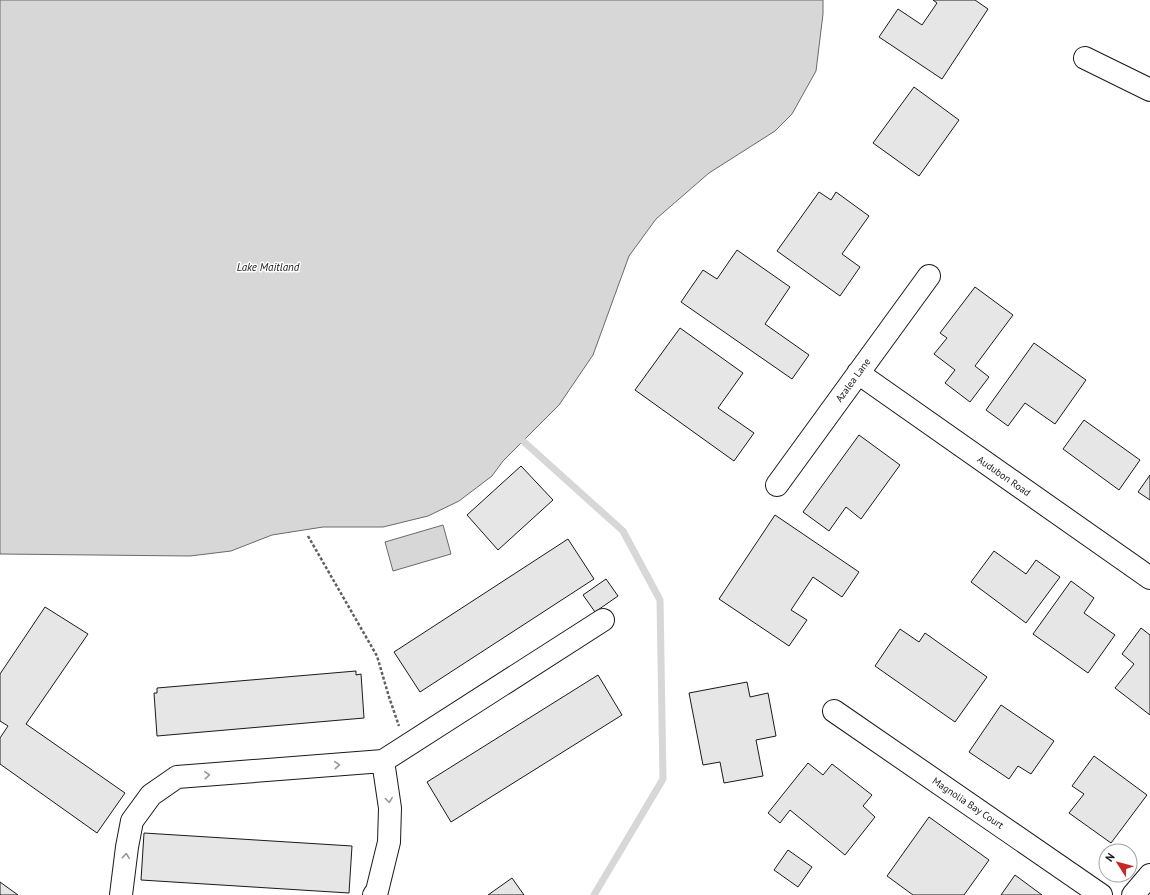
<svg xmlns="http://www.w3.org/2000/svg" width="1150" height="895" viewBox="0 0 1150 895" font-family="'PT Sans',sans-serif">
	<style>
		.water { fill: #d7d7d7; stroke: #6a6a6a }
		.lines { fill: none; stroke-linecap: round; stroke-linejoin: round }
		.stream { stroke: #d7d7d7; stroke-width: 7 }
		.building { fill: #e6e6e6; stroke: #1a1a1a }
		.minor-casing { stroke: #1a1a1a; stroke-width: 24 }
		.path { stroke: #5f5f5f; stroke-width: 2.5; stroke-dasharray: 3 2; stroke-linecap: butt }
		.minor { stroke: #fff; stroke-width: 22 }
		.oneway { stroke: #989898 }
		.labels { text-anchor: middle; dominant-baseline: central; stroke-width: 3; stroke-linejoin: round; paint-order: stroke }
		.street-label { font-size: 10px; fill: #1a1a1a; stroke: #fff }
		.water-label { font-size: 11px; font-style: italic; fill: #1a1a1a; stroke: #fff }
	</style>
	<rect width="100%" height="100%" fill="#fff"/>
	<!-- water -->
	<path class="water" d="M 0,0 L 823,0 L 823,14 L 816,71 L 792,114 L 775,131 L 709,173 L 656,219 L 629,256 L 593,355 L 559,405 L 503,461 L 492,476 L 459,501 L 428,516 L 383,527 L 323,527 L 272,535 L 231,551 L 190,556 L 0,554 Z
		M 443,525 L 451,554 L 393,571 L 385,542 Z"/>
	<g class="lines">
		<!-- stream -->
		<path class="stream" d="M 523,441 L 623,531 L 660,600 L 663,779 L 594,895"/>
	</g>
	<!-- building -->
	<path class="building" d="M 933,0 L 975,0 L 988,9 L 942,79 L 879,37 L 898,9 L 922,25 L 937,3 Z
		M 914,87 L 959,120 L 919,176 L 873,143 Z
		M 819,192 L 831,200 L 836,192 L 869,216 L 842,254 L 860,267 L 840,296 L 777,251 Z
		M 737,250 L 790,287 L 765,324 L 809,355 L 792,379 L 681,302 L 703,270 L 717,279 Z
		M 975,287 L 1013,315 L 975,366 L 989,377 L 970,402 L 945,383 L 955,370 L 934,354 L 947,338 L 940,333 Z
		M 680,328 L 743,373 L 718,408 L 754,433 L 734,461 L 635,390 Z
		M 1034,343 L 1086,380 L 1055,424 L 1025,403 L 1008,426 L 986,410 Z
		M 1084,420 L 1140,460 L 1119,490 L 1063,449 Z
		M 859,435 L 900,465 L 861,519 L 846,507 L 829,531 L 803,512 Z
		M 521,466 L 553,500 L 498,550 L 467,515 Z
		M 1150,475 L 1150,500 L 1138,492 Z
		M 775,515 L 859,572 L 842,597 L 813,577 L 791,610 L 807,620 L 789,646 L 719,599 Z
		M 568,539 L 594,579 L 420,692 L 394,652 Z
		M 994,551 L 1026,574 L 1036,560 L 1060,577 L 1026,623 L 971,582 Z
		M 606,579 L 618,596 L 595,612 L 583,595 Z
		M 1071,581 L 1094,598 L 1084,613 L 1115,635 L 1088,673 L 1033,634 Z
		M 45,607 L 88,634 L 26,724 L 125,793 L 97,833 L 0,764 L 0,738 L 8,726 L 0,721 L 0,674 Z
		M 1141,628 L 1150,635 L 1150,715 L 1115,688 L 1134,664 L 1122,654 Z
		M 900,629 L 919,642 L 925,633 L 987,677 L 955,722 L 875,666 Z
		M 356,671 L 356,675 L 361,674 L 364,718 L 157,736 L 154,693 L 157,693 L 157,688 Z
		M 598,675 L 622,715 L 451,822 L 427,782 Z
		M 747,682 L 750,697 L 768,693 L 776,736 L 756,740 L 763,776 L 724,783 L 720,762 L 703,765 L 689,693 Z
		M 1001,705 L 1054,741 L 1031,774 L 1018,766 L 1009,779 L 969,752 Z
		M 1094,756 L 1147,795 L 1111,843 L 1069,813 L 1084,794 L 1072,786 Z
		M 808,763 L 823,775 L 832,764 L 872,795 L 863,806 L 875,817 L 845,855 L 790,810 L 780,823 L 768,813 Z
		M 929,817 L 989,860 L 964,895 L 913,895 L 887,876 Z
		M 144,833 L 352,846 L 349,893 L 141,880 Z
		M 788,850 L 812,867 L 798,887 L 774,870 Z
		M 1015,875 L 1042,895 L 1001,895 Z
		M 512,878 L 524,895 L 488,895 Z
		M 0,882 L 18,895 L 0,895 Z"/>
	<g class="lines">
		<defs>
			<path id="minor" d="M 1085,58 L 1150,90
				M 858,373 L 1150,578
				M 777,485 L 929,276
				M 834,711 L 1101,895
				M 121,895 L 127,847 L 132,821 L 151,795 L 177,777 L 383,761 L 603,620
				M 374,895 L 377,891 L 389,842 L 390,808 L 383,761
				M 1133,895 L 1150,875"/>
		</defs>
		<!-- minor casing -->
		<use href="#minor" class="minor-casing"/>
		<!-- path -->
		<path class="path" d="M 308,536 L 377,656 L 389,697 L 399,726"/>
		<!-- minor -->
		<use href="#minor" class="minor"/>
	</g>
	<!-- one-way arrows -->
	<defs><path id="oneway-chevron" d="M-2-3.5L2.5 0L-2 3.5" fill="none" stroke-width="1.6" stroke-linecap="round" stroke-linejoin="round"/></defs>
	<g class="oneway">
		<use href="#oneway-chevron" transform="translate(337 765) rotate(-4)"/>
		<use href="#oneway-chevron" transform="translate(207 775) rotate(-4)"/>
		<use href="#oneway-chevron" transform="translate(389 800) rotate(82)"/>
		<use href="#oneway-chevron" transform="translate(126 856) rotate(-84)"/>
	</g>
	<g class="labels">
		<!-- street labels -->
		<g class="street-label">
			<text transform="translate(853 380) rotate(-54)">Azalea Lane</text>
			<text transform="translate(1004 476) rotate(35)">Audubon Road</text>
			<text transform="translate(968 803) rotate(34)">Magnolia Bay Court</text>
		</g>
		<!-- water labels -->
		<g class="water-label">
			<text x="268" y="267">Lake Maitland</text>
		</g>
	</g>
	<!-- north arrow -->
	<g transform="translate(1118 863) rotate(306)"><circle r="19" fill="#ffffff" stroke="#a3a3a3"/>
	<path d="M0-3L7 15L0 10L-7 15Z" fill="#c62828"/>
	<text y="-6" font-size="11" font-weight="bold" text-anchor="middle" fill="#1a1a1a">N</text>
	</g>
</svg>
